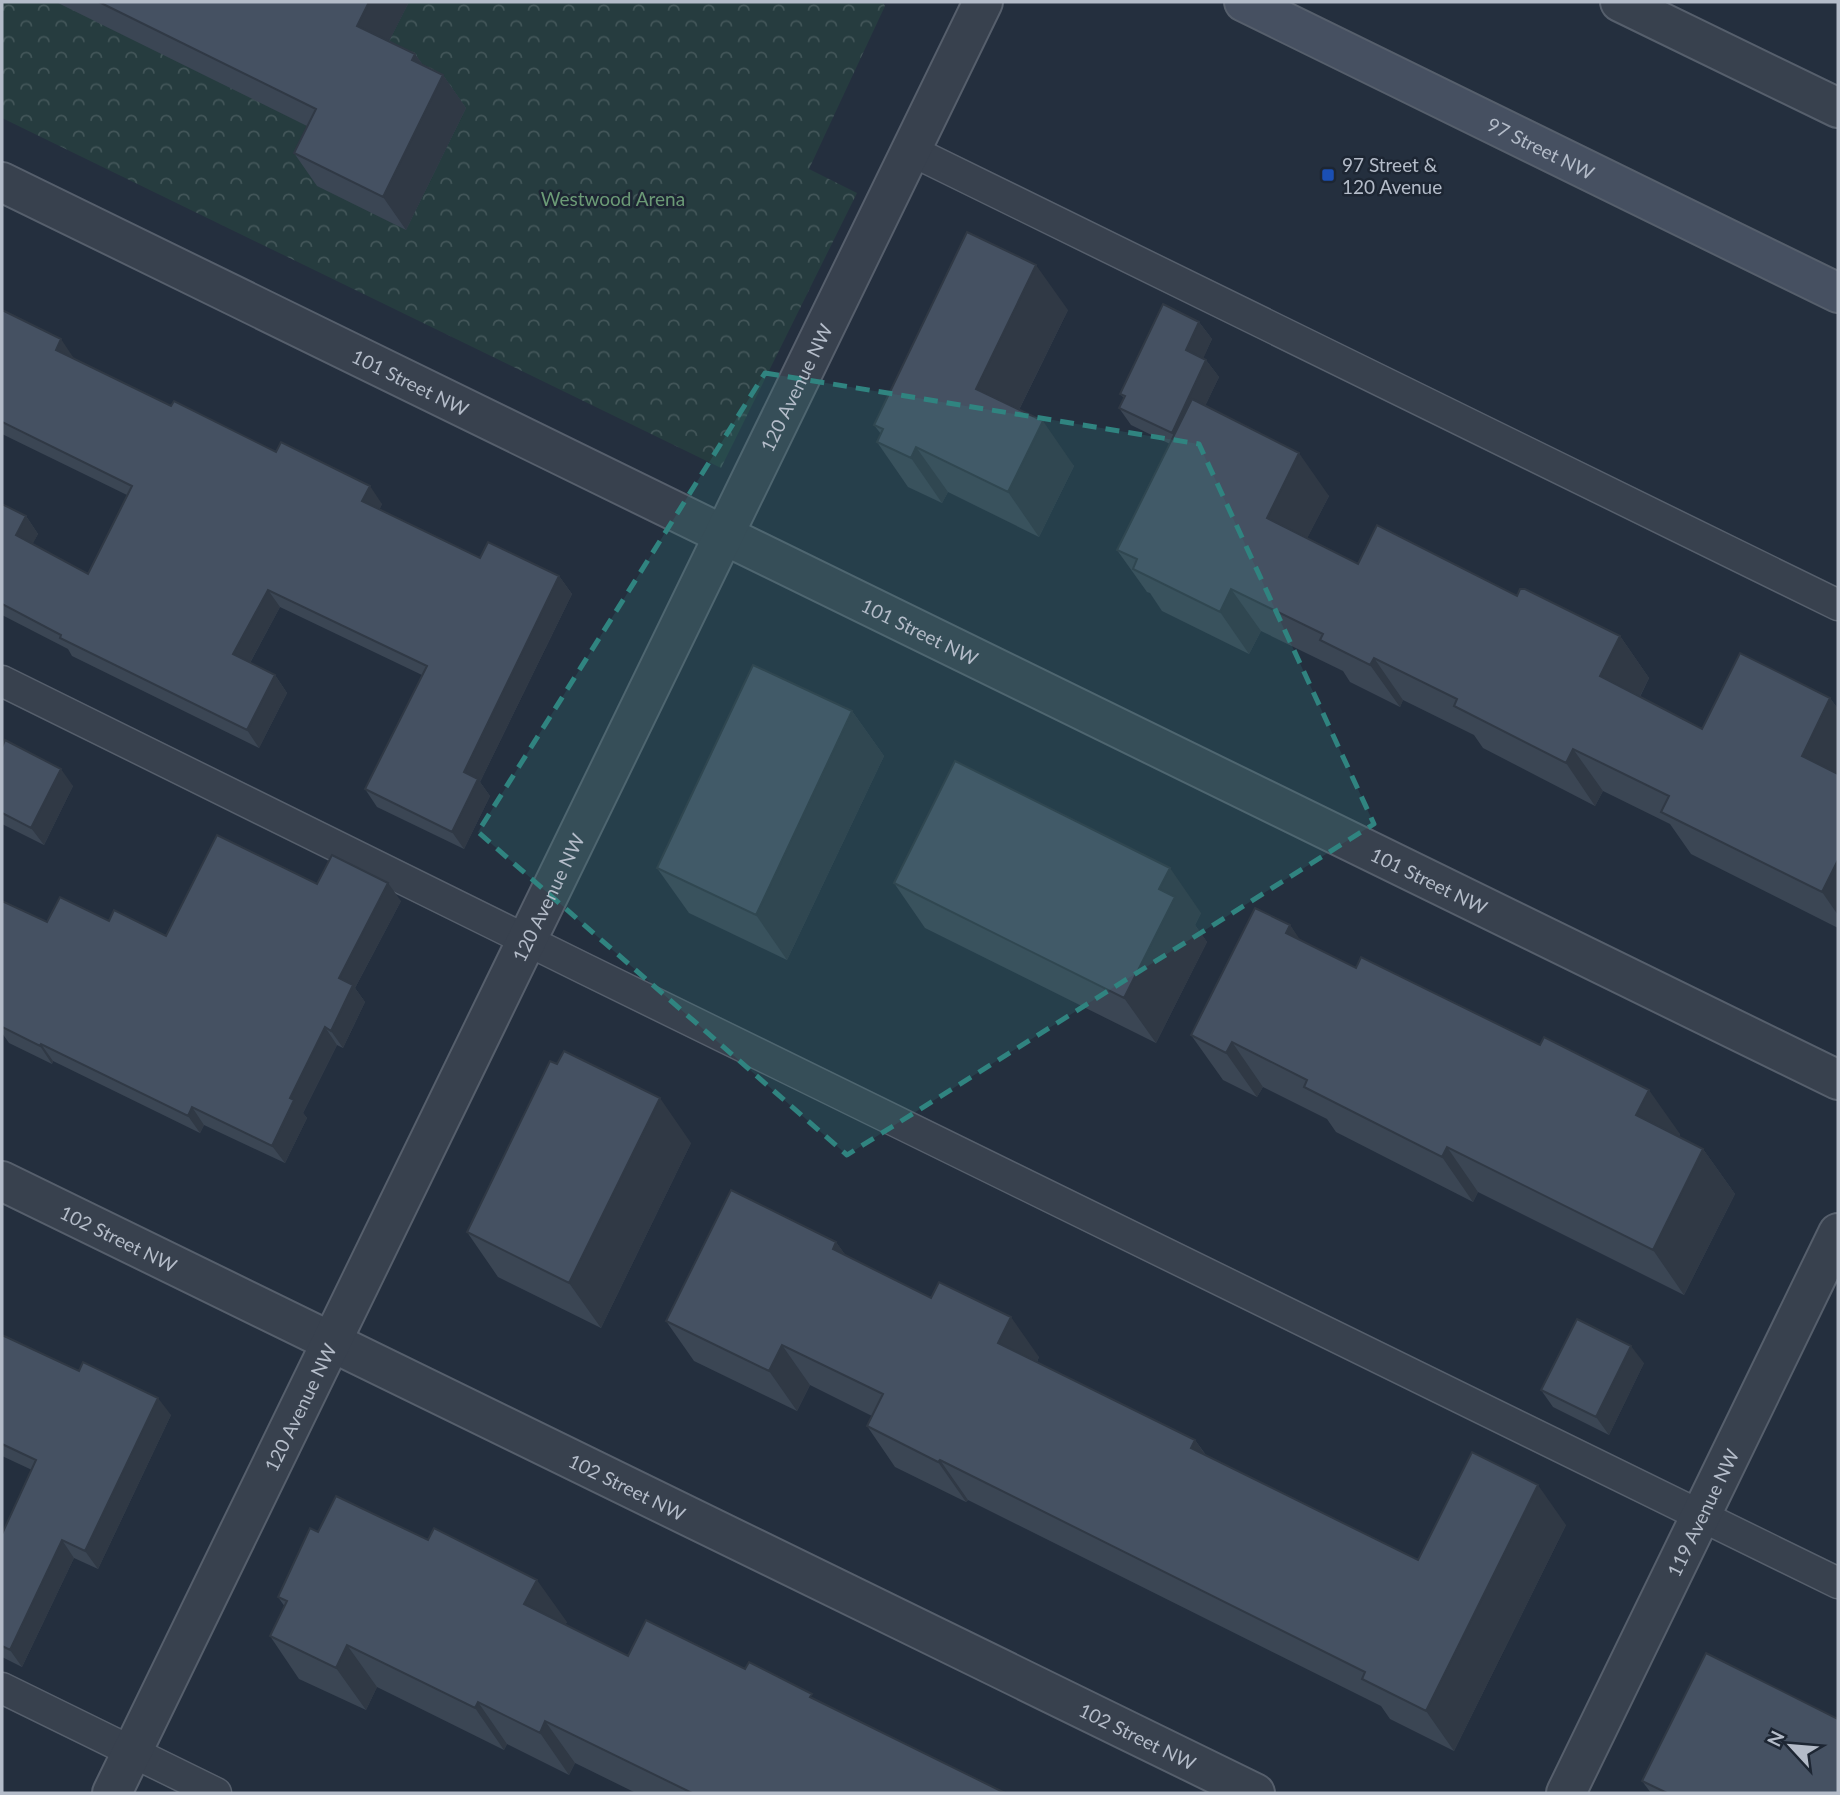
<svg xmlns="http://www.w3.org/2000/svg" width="1840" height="1795" viewBox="0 0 1840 1795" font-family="Lato,sans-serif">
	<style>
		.park { fill: url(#park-crowns) }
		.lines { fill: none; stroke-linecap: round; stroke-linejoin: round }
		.service-casing { stroke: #565f6c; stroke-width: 33 }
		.minor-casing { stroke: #565f6c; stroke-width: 42 }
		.secondary-casing { stroke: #565f6c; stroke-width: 42 }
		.service { stroke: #38414e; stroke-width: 30 }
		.minor { stroke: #38414e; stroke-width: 38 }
		.secondary { stroke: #465061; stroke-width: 38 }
		.wall { fill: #3b4654 }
		.shaded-wall { fill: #303945 }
		.building { fill: #455162; stroke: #303945; stroke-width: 2 }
		.marked { fill: #308480; fill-opacity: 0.2; stroke: #308480; stroke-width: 5; stroke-dasharray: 14 9; stroke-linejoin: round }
		.transit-dot { fill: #1a4fb4; stroke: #1d2633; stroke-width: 2.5 }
		.labels { text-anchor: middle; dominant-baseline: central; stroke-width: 5; stroke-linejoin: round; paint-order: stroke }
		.street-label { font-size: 19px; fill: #b4bcc9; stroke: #1d2633 }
		.poi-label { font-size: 19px; fill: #b4bcc9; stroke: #1d2633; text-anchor: start }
		.park-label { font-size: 19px; fill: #6b9a76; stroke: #1d2633 }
	</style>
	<defs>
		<pattern id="park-crowns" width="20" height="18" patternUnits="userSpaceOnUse" patternTransform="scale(1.75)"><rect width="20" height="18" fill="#263c3f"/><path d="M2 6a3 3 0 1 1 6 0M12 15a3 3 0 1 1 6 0" fill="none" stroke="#435659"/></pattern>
	</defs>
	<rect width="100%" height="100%" fill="#242f3e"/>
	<!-- park -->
	<path class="park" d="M 2,2 L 883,2 L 885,6 L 809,169 L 857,193 L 721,468 L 2,118 Z"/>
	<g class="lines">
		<defs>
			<path id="service" d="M 910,150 L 1838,605
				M 2,681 L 585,969 L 1838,1583
				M 2,1688 L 216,1793"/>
			<g id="minor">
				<path d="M 1620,2 L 1838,108"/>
				<path id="s1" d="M 2,182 L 1838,1080"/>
				<path id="s2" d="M 2,1181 L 1255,1793"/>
				<path id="s3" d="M 112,1793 L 983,2"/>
				<path id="s4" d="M 1566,1793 L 1838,1233"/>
			</g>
			<g id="secondary">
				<path id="s5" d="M 1244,2 L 1838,293"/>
			</g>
		</defs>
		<!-- service casing -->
		<use href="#service" class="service-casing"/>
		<!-- minor casing -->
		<use href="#minor" class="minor-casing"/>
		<!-- secondary casing -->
		<use href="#secondary" class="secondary-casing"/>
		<!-- service -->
		<use href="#service" class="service"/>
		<!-- minor -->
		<use href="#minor" class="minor"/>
		<!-- secondary -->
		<use href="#secondary" class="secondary"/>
	</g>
	<!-- wall -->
	<path class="wall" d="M 56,2 L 409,2 L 389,41 L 415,54 L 423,65 L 443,75 L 466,108 L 406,230 L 317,186 L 294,153 L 307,126 Z
		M 2,310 L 73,357 L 73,358 L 171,406 L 276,452 L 382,504 L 379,510 L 480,558 L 559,576 L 572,594 L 480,782 L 490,796 L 464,849 L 377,807 L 365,789 L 422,675 L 280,607 L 250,663 L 275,675 L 287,693 L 259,748 L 72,656 L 68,649 L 2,615 L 2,504 L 26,516 L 38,534 L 32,544 L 88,574 L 127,495 L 2,434 Z
		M 1068,310 L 1019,410 L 1074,466 L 1039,537 L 948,492 L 942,503 L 908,487 L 877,442 L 881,434 L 874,425 Z
		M 1199,322 L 1212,339 L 1203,358 L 1206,360 L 1219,377 L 1205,406 L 1329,496 L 1307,538 L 1358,564 L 1517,596 L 1620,636 L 1649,678 L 1640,697 L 1702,729 L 1830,698 L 1838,709 L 1838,928 L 1691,854 L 1670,824 L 1603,791 L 1595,806 L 1483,748 L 1474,735 L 1403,700 L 1400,707 L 1350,682 L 1343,671 L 1261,631 L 1249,654 L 1162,611 L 1150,593 L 1147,592 L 1117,550 L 1170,444 L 1131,425 L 1119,408 L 1124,398 L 1120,394 Z
		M 852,711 L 884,756 L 787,960 L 689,913 L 657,868 Z
		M 2,747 L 73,786 L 44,845 L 2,824 Z
		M 894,883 L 1201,913 L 1195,925 L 1207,942 L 1156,1043 L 925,928 Z
		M 317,884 L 401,901 L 355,988 L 365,1002 L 343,1048 L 337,1045 L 303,1113 L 307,1118 L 285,1163 L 204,1125 L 200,1133 L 53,1061 L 52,1064 L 9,1043 L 2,1033 L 2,901 L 47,922 L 109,921 L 166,936 Z
		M 1290,925 L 1300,941 L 1680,1134 L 1679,1137 L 1703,1149 L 1735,1194 L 1684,1295 L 1478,1192 L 1473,1202 L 1336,1132 L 1327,1119 L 1263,1087 L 1257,1097 L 1223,1080 L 1191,1035 Z
		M 691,1143 L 601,1328 L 498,1277 L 467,1232 Z
		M 836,1242 L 846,1256 L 1039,1357 L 1037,1362 L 1195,1440 L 1206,1455 L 1418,1560 L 1566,1525 L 1454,1751 L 1390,1719 L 1381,1706 L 968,1500 L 966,1502 L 895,1467 L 867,1426 L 872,1416 L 810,1385 L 797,1411 L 694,1361 L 666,1321 Z
		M 2,1335 L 171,1415 L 98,1569 L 74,1558 L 22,1667 L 2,1657 L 2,1534 L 32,1470 L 2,1456 Z
		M 1644,1363 L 1609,1435 L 1553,1407 L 1541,1390 Z
		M 278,1597 L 567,1622 L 565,1625 L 628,1656 L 745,1669 L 816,1700 L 1005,1793 L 636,1793 L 575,1763 L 569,1775 L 507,1744 L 504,1750 L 377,1687 L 366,1710 L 299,1679 L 270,1636 L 285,1607 Z
		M 1642,1781 L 1838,1793 L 1651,1793 Z"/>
	<!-- shaded-wall -->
	<path class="shaded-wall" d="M 369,2 L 409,2 L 380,59 L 357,26 Z
		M 415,54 L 438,86 L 443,75 L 466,108 L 406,230 L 383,197 L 412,60 Z
		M 1036,265 L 1068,310 L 1007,434 L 976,389 Z
		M 1199,322 L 1212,339 L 1199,368 L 1186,350 Z
		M 61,339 L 73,357 L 68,367 L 56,350 Z
		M 1206,360 L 1219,377 L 1184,450 L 1172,433 Z
		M 1043,421 L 1074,466 L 1039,537 L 1008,492 Z
		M 916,447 L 948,492 L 942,503 L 911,458 Z
		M 1299,453 L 1329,496 L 1296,560 L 1267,518 Z
		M 370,486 L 382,504 L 375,519 L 362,501 Z
		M 26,516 L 38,534 L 28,553 L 16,535 Z
		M 559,576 L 572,594 L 480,782 L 490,796 L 464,849 L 452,832 L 464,772 Z
		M 1231,589 L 1261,631 L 1249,654 L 1220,612 Z
		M 268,590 L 280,607 L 245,672 L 233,654 Z
		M 1620,636 L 1649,678 L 1629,718 L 1600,676 Z
		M 1374,658 L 1403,700 L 1400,707 L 1370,665 Z
		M 275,675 L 287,693 L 259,748 L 247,730 Z
		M 1830,698 L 1838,709 L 1838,784 L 1802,756 Z
		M 852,711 L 884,756 L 787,960 L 756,915 Z
		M 1573,749 L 1603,791 L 1595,806 L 1566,763 Z
		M 61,769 L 73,786 L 44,845 L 31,828 Z
		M 1838,860 L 1838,915 L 1822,892 Z
		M 1170,868 L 1201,913 L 1195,925 L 1207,942 L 1156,1043 L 1124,998 L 1159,889 Z
		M 388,883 L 401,901 L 355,988 L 365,1002 L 343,1048 L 331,1031 L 339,978 Z
		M 1290,925 L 1321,970 L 1286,933 Z
		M 325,1027 L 337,1045 L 303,1113 L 307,1118 L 285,1163 L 272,1146 L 290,1098 Z
		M 1232,1042 L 1263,1087 L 1257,1097 L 1226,1053 Z
		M 41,1044 L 53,1061 L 52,1064 L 40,1046 Z
		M 1649,1090 L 1680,1134 L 1667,1160 L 1636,1115 Z
		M 660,1098 L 691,1143 L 601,1328 L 569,1283 Z
		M 192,1107 L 204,1125 L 200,1133 L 188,1116 Z
		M 1447,1147 L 1478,1192 L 1473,1202 L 1442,1157 Z
		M 1703,1149 L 1735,1194 L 1684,1295 L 1653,1250 Z
		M 836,1242 L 865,1282 L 833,1249 Z
		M 1011,1317 L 1039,1357 L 1027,1383 L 998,1343 Z
		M 782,1345 L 810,1385 L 797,1411 L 769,1371 Z
		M 1631,1346 L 1644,1363 L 1609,1435 L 1596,1417 Z
		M 158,1398 L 171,1415 L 98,1569 L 85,1551 Z
		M 1195,1440 L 1223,1480 L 1191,1448 Z
		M 940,1460 L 968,1500 L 966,1502 L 938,1462 Z
		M 1538,1485 L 1566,1525 L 1454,1751 L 1426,1711 Z
		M 62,1540 L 74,1558 L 22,1667 L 10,1650 Z
		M 537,1580 L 567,1622 L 554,1646 L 524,1604 Z
		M 347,1645 L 377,1687 L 366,1710 L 336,1668 Z
		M 478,1702 L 507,1744 L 504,1750 L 475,1708 Z
		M 545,1721 L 575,1763 L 569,1775 L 540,1733 Z"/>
	<!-- building -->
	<path class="building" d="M 99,2 L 369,2 L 357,26 L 415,54 L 412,60 L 443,75 L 383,197 L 294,153 L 316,109 Z
		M 967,232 L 1036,265 L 976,389 L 1043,421 L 1008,492 L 916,447 L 911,458 L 877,442 L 883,429 L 874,425 Z
		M 1163,304 L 1199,322 L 1186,350 L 1206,360 L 1172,433 L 1119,408 L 1125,396 L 1120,394 Z
		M 2,310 L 61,339 L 56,350 L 171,406 L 174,401 L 276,452 L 281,442 L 370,486 L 362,501 L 480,558 L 488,542 L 559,576 L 464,772 L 478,779 L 452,832 L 365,789 L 427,666 L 268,590 L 233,654 L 275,675 L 247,730 L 60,638 L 61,635 L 2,604 L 2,504 L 26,516 L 16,535 L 88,574 L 132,486 L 2,422 Z
		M 1192,399 L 1299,453 L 1267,518 L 1358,564 L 1377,525 L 1517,596 L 1520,589 L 1525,589 L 1620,636 L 1600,676 L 1702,729 L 1740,653 L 1830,698 L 1802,756 L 1838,774 L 1838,860 L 1822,892 L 1661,812 L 1669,796 L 1573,749 L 1566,763 L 1454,706 L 1457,699 L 1374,658 L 1370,665 L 1320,640 L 1323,634 L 1231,589 L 1220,612 L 1133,569 L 1137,559 L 1117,550 Z
		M 753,665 L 852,711 L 756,915 L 657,868 Z
		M 5,740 L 61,769 L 31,828 L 2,813 L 2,747 Z
		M 955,761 L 1170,868 L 1159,889 L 1175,897 L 1124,998 L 894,883 Z
		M 217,835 L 317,884 L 332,855 L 388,883 L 339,978 L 353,985 L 331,1031 L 325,1027 L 290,1098 L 294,1100 L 272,1146 L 192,1107 L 188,1116 L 41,1044 L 40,1046 L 2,1027 L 2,901 L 47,922 L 60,897 L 109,921 L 114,910 L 166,936 Z
		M 1255,908 L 1290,925 L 1286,933 L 1356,968 L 1361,957 L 1540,1045 L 1544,1037 L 1649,1090 L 1636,1115 L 1703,1149 L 1653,1250 L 1447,1147 L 1442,1157 L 1304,1087 L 1307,1080 L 1232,1042 L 1226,1053 L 1191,1035 Z
		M 564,1051 L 660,1098 L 569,1283 L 467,1232 L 550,1061 L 557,1064 Z
		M 731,1190 L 836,1242 L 833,1249 L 931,1298 L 939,1282 L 1011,1317 L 998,1343 L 1195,1440 L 1191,1448 L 1418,1560 L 1472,1452 L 1538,1485 L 1426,1711 L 1362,1679 L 1365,1672 L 940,1460 L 938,1462 L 867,1426 L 883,1394 L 782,1345 L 769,1371 L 666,1321 Z
		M 1577,1319 L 1631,1346 L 1596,1417 L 1541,1390 Z
		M 2,1335 L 79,1371 L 83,1362 L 158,1398 L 85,1551 L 62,1540 L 10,1650 L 2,1646 L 2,1534 L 36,1460 L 2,1444 Z
		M 336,1496 L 428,1540 L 434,1528 L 537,1580 L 524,1604 L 628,1656 L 646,1620 L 745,1669 L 749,1662 L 812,1694 L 810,1697 L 1005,1793 L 692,1793 L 545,1721 L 540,1733 L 478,1702 L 475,1708 L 347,1645 L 336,1668 L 270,1636 L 287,1601 L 278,1597 L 310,1528 L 318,1532 Z
		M 1706,1653 L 1838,1719 L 1838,1793 L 1667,1793 L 1642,1781 Z"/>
	<!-- marked area -->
	<path class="marked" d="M 765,373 L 1199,444 L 1374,824 L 847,1155 L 478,832 Z"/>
	<!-- markers -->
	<rect class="transit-dot" x="1321" y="168" width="14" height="14" rx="3.5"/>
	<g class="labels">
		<!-- street labels -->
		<g class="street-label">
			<text stroke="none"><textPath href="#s5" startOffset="331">97 Street NW</textPath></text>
			<text stroke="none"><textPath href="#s1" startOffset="455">101 Street NW</textPath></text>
			<text stroke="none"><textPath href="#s3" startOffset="1563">120 Avenue NW</textPath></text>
			<text stroke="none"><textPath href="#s1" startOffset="1022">101 Street NW</textPath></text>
			<text stroke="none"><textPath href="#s1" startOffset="1589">101 Street NW</textPath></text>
			<text stroke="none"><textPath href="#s3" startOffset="996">120 Avenue NW</textPath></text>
			<text stroke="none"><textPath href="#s2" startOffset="130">102 Street NW</textPath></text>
			<text stroke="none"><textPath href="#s3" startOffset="429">120 Avenue NW</textPath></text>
			<text stroke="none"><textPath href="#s2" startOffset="696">102 Street NW</textPath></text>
			<text stroke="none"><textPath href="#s4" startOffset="312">119 Avenue NW</textPath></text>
			<text stroke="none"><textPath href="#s2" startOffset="1264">102 Street NW</textPath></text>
		</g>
		<!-- poi labels -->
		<g class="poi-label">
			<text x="1342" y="164">97 Street &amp;<tspan x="1342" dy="22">120 Avenue</tspan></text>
		</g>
		<!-- park labels -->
		<g class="park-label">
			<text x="613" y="198">Westwood Arena</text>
		</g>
	</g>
	<!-- border -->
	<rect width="1840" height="1795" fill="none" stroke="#b4bcc9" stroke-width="7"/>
	<!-- north arrow -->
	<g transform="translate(1791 1746) rotate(296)" stroke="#1d2633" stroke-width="5" paint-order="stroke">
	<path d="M0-5L12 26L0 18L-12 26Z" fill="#b4bcc9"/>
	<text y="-10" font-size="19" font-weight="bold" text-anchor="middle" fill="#b4bcc9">N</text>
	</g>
</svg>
